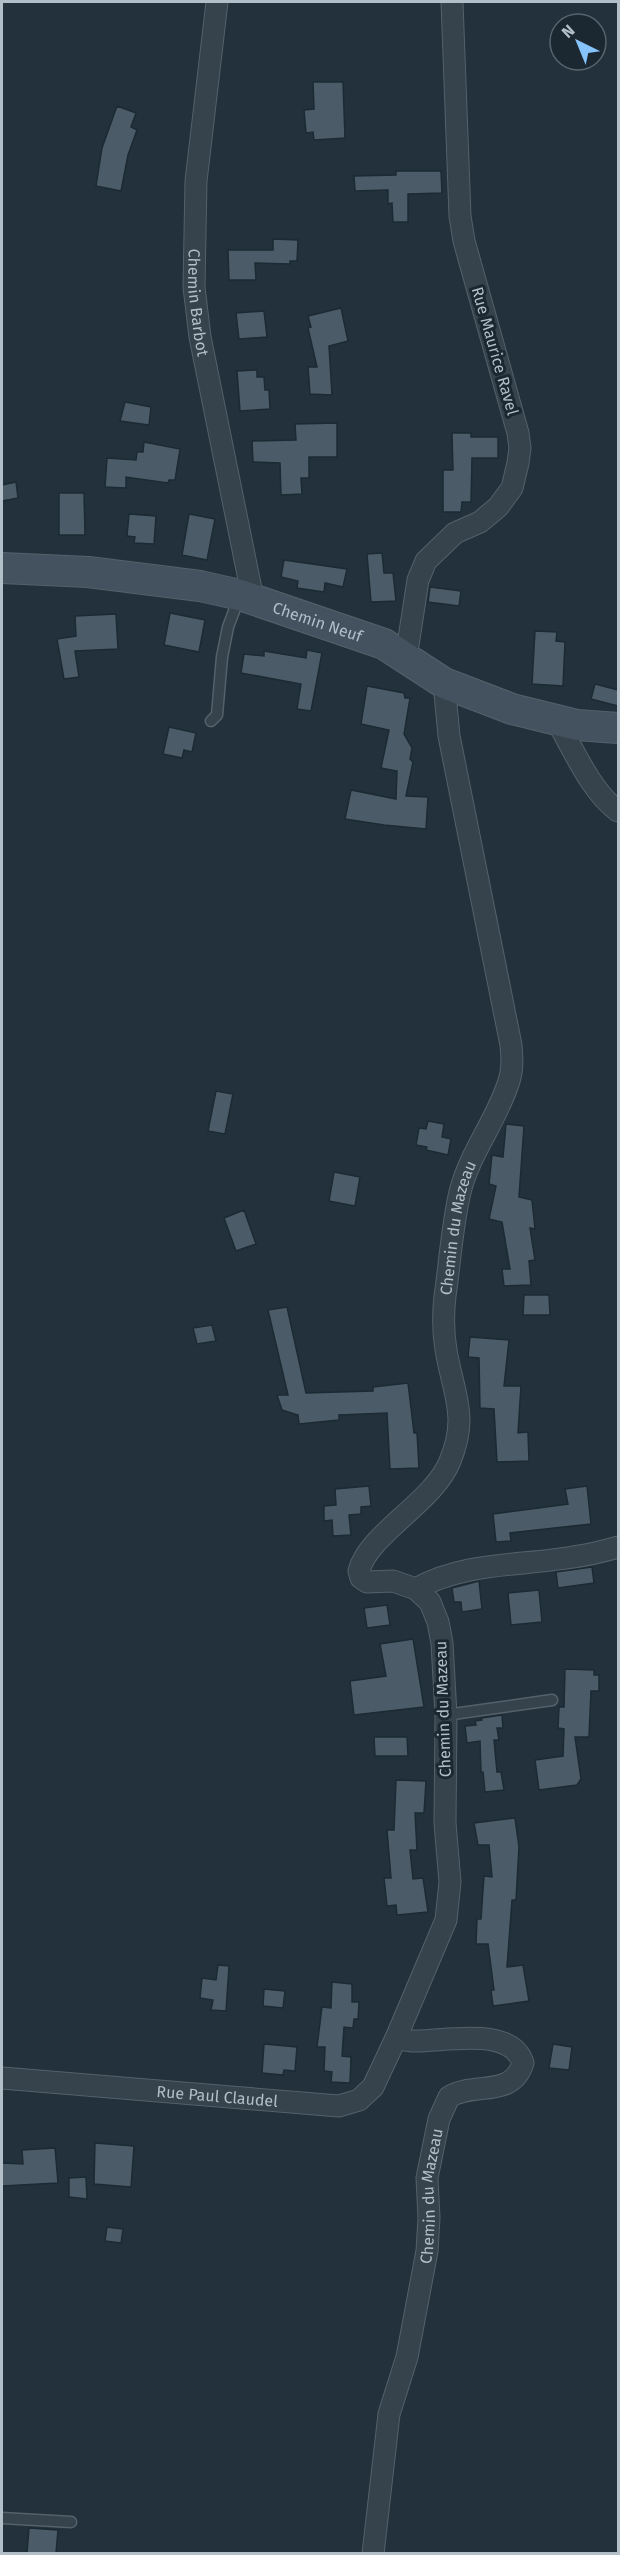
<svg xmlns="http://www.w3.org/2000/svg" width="620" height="2555" font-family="'Fira Sans',sans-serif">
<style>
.building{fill:#4b5c68;stroke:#1d2a33;stroke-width:1.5}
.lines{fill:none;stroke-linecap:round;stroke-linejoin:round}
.service-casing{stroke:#54616a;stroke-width:13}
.minor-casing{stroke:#54616a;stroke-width:23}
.secondary-casing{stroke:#54616a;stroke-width:32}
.service{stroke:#36434c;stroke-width:10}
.minor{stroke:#36434c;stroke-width:21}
.secondary{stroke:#445260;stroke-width:30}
.labels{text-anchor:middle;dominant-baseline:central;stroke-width:6;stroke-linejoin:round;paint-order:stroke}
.street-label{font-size:16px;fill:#b2bec8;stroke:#1b2831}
</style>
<rect width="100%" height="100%" fill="#22313c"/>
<path class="building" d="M 313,82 L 343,82 L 345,138 L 314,140 L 313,132 L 306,133 L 304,110 L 314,109 Z
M 117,106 L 136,113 L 131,127 L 137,130 L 128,155 L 121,191 L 96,186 L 102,148 Z
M 396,171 L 441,171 L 442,193 L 408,194 L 408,222 L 393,222 L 392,203 L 388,204 L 388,190 L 355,191 L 354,176 L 396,175 Z
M 273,239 L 298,240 L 297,261 L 290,261 L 290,264 L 255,263 L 256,280 L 229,280 L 228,250 L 273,250 Z
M 341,308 L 348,341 L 329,346 L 332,395 L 310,394 L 308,367 L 317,367 L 308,328 L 311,327 L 308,316 Z
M 264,311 L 267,337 L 239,339 L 236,313 Z
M 257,370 L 257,377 L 264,377 L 265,390 L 269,390 L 270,409 L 240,411 L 237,371 Z
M 125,402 L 151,407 L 149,425 L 120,421 Z
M 337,423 L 337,457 L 309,457 L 309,478 L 301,478 L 302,494 L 281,495 L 280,463 L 253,462 L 252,441 L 296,440 L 295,424 Z
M 452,433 L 471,433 L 471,437 L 498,437 L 498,458 L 472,458 L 471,502 L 462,502 L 461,512 L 443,512 L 443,470 L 453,470 Z
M 144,442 L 180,449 L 175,480 L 169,480 L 168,483 L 126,477 L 126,488 L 105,487 L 107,458 L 136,460 L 137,452 L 143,452 Z
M 16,482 L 18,498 L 2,501 L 2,485 Z
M 59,493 L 84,493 L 85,535 L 59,535 Z
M 129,514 L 156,516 L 154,544 L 134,543 L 135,537 L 127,536 Z
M 189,514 L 215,519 L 207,560 L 182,555 Z
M 382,553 L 384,573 L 393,573 L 396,601 L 371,602 L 367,554 Z
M 284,560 L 347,569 L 343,587 L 325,583 L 324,592 L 297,588 L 298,581 L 281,577 Z
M 430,587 L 461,591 L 459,606 L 428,602 Z
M 170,613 L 205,620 L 199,652 L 164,645 Z
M 116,614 L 118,649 L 75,651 L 79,677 L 64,679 L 57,639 L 76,636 L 75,616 Z
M 535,631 L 557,632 L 556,641 L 565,642 L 563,686 L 532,684 Z
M 307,650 L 322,653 L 311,711 L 297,709 L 301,684 L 241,673 L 244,654 L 264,656 L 264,651 L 306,658 Z
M 595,684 L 618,690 L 618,706 L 591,699 Z
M 367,686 L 404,693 L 405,698 L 410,698 L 404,734 L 412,748 L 410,759 L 413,762 L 406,796 L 428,797 L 426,829 L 384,825 L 345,819 L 351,790 L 396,799 L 397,771 L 381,768 L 389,730 L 361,724 Z
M 169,727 L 196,733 L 192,752 L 184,750 L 182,758 L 163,754 Z
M 216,1091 L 233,1094 L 225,1134 L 208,1131 Z
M 428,1121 L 444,1124 L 442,1137 L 451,1139 L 448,1155 L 426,1150 L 427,1147 L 416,1145 L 419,1128 L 426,1129 Z
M 506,1124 L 524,1126 L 519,1197 L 532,1200 L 535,1229 L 530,1228 L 535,1260 L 529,1261 L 531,1285 L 504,1286 L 502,1269 L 510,1269 L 502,1222 L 489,1219 L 496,1186 L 489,1184 L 492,1155 L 503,1157 Z
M 334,1172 L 360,1177 L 355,1206 L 329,1201 Z
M 244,1210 L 256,1244 L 236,1251 L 224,1218 Z
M 524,1295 L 549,1295 L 550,1315 L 523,1315 Z
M 287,1307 L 306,1393 L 373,1391 L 373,1387 L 408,1383 L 414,1433 L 417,1433 L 419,1468 L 390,1469 L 387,1413 L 339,1415 L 339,1420 L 299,1424 L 298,1415 L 282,1410 L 277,1395 L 288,1395 L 268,1310 Z
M 212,1325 L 216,1341 L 197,1344 L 193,1328 Z
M 470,1337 L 509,1340 L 504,1386 L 521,1386 L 518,1433 L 528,1432 L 529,1461 L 497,1462 L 494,1409 L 480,1408 L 479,1358 L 468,1357 Z
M 369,1486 L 371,1506 L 361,1507 L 361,1514 L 349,1515 L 351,1535 L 333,1536 L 332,1520 L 324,1521 L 324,1506 L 336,1505 L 335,1489 Z
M 587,1486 L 591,1524 L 518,1532 L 510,1533 L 511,1541 L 496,1542 L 493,1514 L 568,1504 L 565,1489 Z
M 592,1567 L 594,1583 L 558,1588 L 556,1572 Z
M 479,1581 L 482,1609 L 462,1612 L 461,1602 L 454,1602 L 452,1588 Z
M 539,1590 L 542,1622 L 511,1625 L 508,1593 Z
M 387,1605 L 390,1625 L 367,1628 L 364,1608 Z
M 413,1639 L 424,1707 L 354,1715 L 350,1681 L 386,1676 L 380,1644 Z
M 565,1669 L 594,1670 L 594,1675 L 599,1675 L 599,1691 L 591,1691 L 589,1737 L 575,1737 L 581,1779 L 577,1785 L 539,1790 L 535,1760 L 563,1756 L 564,1729 L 558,1728 L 559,1707 L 564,1707 Z
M 502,1715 L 503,1728 L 497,1728 L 499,1740 L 494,1740 L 497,1772 L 501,1772 L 504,1790 L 485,1792 L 483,1772 L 481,1772 L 480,1741 L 467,1743 L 465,1726 L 476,1725 L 475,1721 L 482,1720 L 481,1718 Z
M 374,1737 L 407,1737 L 408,1756 L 375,1756 Z
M 396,1780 L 426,1781 L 424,1813 L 415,1813 L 417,1850 L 410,1850 L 413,1879 L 423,1878 L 428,1912 L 397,1915 L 396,1905 L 387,1906 L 384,1878 L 391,1878 L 387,1830 L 394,1830 Z
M 515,1818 L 519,1847 L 516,1900 L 512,1900 L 507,1967 L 523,1965 L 529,2001 L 493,2006 L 491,1990 L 494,1990 L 488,1944 L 476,1944 L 477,1919 L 481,1919 L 484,1876 L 492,1877 L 489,1845 L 478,1845 L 474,1823 Z
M 218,1965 L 229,1966 L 226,2011 L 211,2010 L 213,2000 L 200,1998 L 202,1978 L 216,1980 Z
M 332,1982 L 352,1984 L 352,2002 L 359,2002 L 358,2019 L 354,2019 L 353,2028 L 344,2027 L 342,2056 L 351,2057 L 350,2083 L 331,2082 L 332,2072 L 324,2071 L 325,2047 L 317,2047 L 322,2007 L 331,2008 Z
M 264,1989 L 285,1991 L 283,2008 L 263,2006 Z
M 264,2044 L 297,2047 L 295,2071 L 284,2070 L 283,2075 L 262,2073 Z
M 553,2044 L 572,2047 L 569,2070 L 549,2068 Z
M 95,2143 L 134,2146 L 131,2187 L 94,2184 Z
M 55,2148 L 58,2183 L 2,2186 L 2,2163 L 23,2164 L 22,2150 Z
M 86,2177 L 87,2199 L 69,2197 L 69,2178 Z
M 107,2227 L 123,2229 L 121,2243 L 105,2241 Z
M 29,2528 L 58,2530 L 56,2553 L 27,2553 Z"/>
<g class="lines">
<defs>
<path id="service" d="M 211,721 L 217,715 L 222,657 L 228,627 L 239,598
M 446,1715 L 552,1700
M 2,2518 L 71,2522"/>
<g id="minor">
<path id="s1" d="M 217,2 L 196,181 L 194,287 L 200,337 L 253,599"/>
<path d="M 406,658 L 418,580 L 426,561 L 455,533 L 480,522 L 498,507 L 512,488 L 518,463 L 520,448 L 518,433 L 464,241 L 460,216 L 452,2"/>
<path d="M 557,721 C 573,749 592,793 618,811"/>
<path d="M 416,1589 C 463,1562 521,1566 573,1557 C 588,1555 604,1551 618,1547"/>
<path id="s2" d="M 2,2078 L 339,2106 L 359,2100 L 373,2087 L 396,2038"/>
<path id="s3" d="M 373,2554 L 389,2414 L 407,2357 L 427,2251 L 429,2218 L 427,2178 L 439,2119 L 449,2097 C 474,2081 512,2099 523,2063 C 511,2025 443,2042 414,2041 C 408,2041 402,2039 396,2038 L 446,1920 L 450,1882 L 445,1823 L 446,1715 L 442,1643 L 438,1622 L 430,1602 L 416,1589 L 393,1581 L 367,1582 L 361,1578 L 359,1571 C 368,1534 434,1502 450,1461 C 469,1416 453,1393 446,1350 C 443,1332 443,1314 445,1296 C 450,1262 452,1226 460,1192 C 470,1152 497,1120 509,1081 C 513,1069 512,1057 511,1045 L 449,736 L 444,683"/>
</g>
<g id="secondary">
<path id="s4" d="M 2,568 L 88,572 L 200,586 L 240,595 L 384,644 L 444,683 L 512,709 L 577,725 L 618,728"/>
</g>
</defs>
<use href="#service" class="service-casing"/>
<use href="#minor" class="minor-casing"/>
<use href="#secondary" class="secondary-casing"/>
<use href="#service" class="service"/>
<use href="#minor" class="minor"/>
<use href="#secondary" class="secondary"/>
</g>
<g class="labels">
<g class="street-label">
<text stroke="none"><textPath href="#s1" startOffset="302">Chemin Barbot</textPath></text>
<text transform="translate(495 351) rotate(74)">Rue Maurice Ravel</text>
<text stroke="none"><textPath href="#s4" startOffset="322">Chemin Neuf</textPath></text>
<text stroke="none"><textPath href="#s3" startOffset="1604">Chemin du Mazeau</textPath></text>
<text transform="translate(443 1709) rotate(-92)">Chemin du Mazeau</text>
<text stroke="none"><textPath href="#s2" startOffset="216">Rue Paul Claudel</textPath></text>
<text stroke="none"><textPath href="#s3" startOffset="364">Chemin du Mazeau</textPath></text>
</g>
</g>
<rect width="620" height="2555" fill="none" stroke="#b2bec8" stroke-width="6"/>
<g transform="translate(578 42) rotate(317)"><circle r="28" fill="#1b2831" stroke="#57646d" stroke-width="1.5"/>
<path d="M0-4.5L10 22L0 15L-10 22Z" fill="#85c3fa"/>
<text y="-9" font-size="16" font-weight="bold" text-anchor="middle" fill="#b2bec8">N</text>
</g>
</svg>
